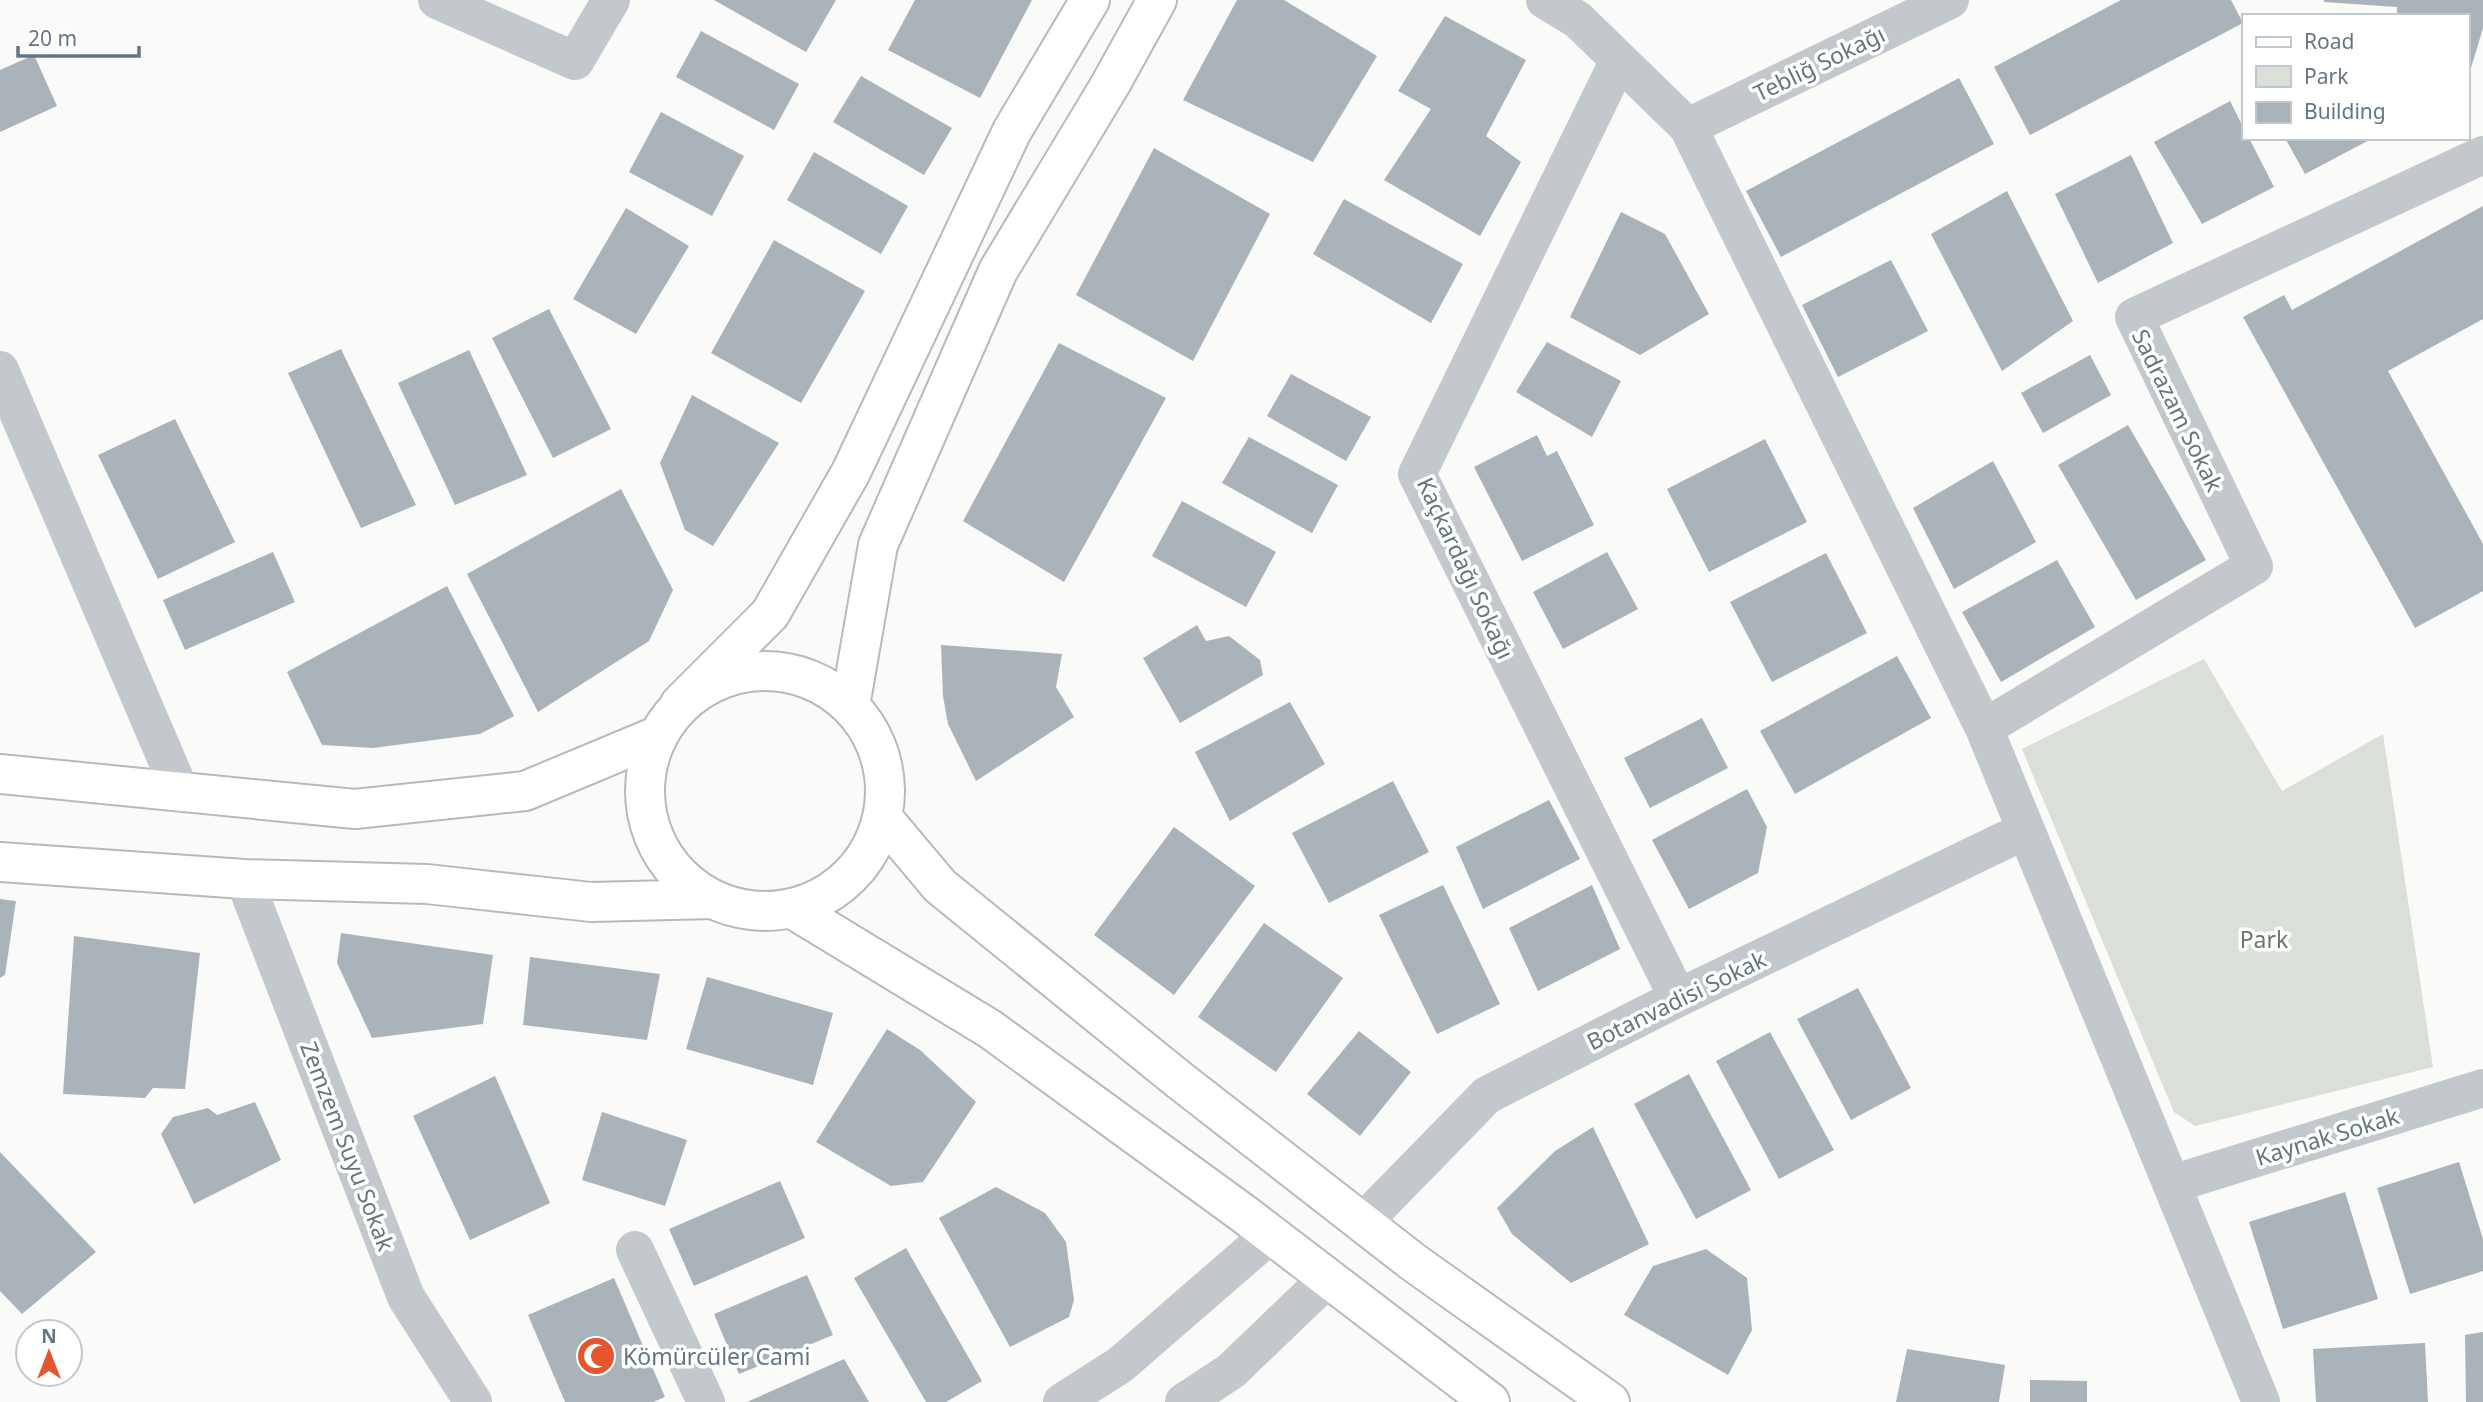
<svg xmlns="http://www.w3.org/2000/svg" width="2483" height="1402" font-family="'Noto Sans',sans-serif">
<style>
.green{fill:#dadfd7}
.building{fill:#aab3b9}
.lines{fill:none;stroke-linecap:round;stroke-linejoin:round}
.major-casing{stroke:#b5babe;stroke-width:42}
.minor{stroke:#c3c8cc;stroke-width:38}
.major{stroke:#fff;stroke-width:38}
.labels{text-anchor:middle;dominant-baseline:central;stroke-width:7;stroke-linejoin:round;paint-order:stroke}
.street-label{font-size:23px;fill:#657683;stroke:#fff}
.park-label{font-size:23px;fill:#687a64;stroke:#fff}
.poi-label{font-size:23px;fill:#657683;stroke:#fff;text-anchor:start}
</style>
<rect width="100%" height="100%" fill="#fafaf8"/>
<path class="green" d="M 2204,659 L 2282,791 L 2383,734 L 2433,1067 L 2195,1126 L 2174,1112 L 2022,749 Z"/>
<path class="building" d="M 714,0 L 836,0 L 806,52 Z
M 915,0 L 1032,0 L 980,98 L 888,50 Z
M 1237,0 L 1284,0 L 1377,56 L 1313,162 L 1183,100 Z
M 2121,0 L 2231,0 L 2243,23 L 2030,135 L 1994,67 Z
M 2324,0 L 2483,0 L 2483,28 L 2468,78 L 2467,16 L 2397,16 L 2397,7 L 2324,2 Z
M 1445,16 L 1526,60 L 1486,136 L 1521,162 L 1480,236 L 1384,180 L 1431,109 L 1398,91 Z
M 701,31 L 799,84 L 774,130 L 676,77 Z
M 34,55 L 57,106 L 0,132 L 0,70 Z
M 861,76 L 952,128 L 924,175 L 833,122 Z
M 1959,78 L 1994,144 L 1781,257 L 1746,191 Z
M 2230,101 L 2243,127 L 2243,138 L 2249,138 L 2274,187 L 2202,224 L 2154,142 Z
M 661,112 L 744,156 L 712,216 L 629,172 Z
M 2285,138 L 2373,138 L 2305,174 Z
M 1154,148 L 1270,214 L 1193,361 L 1076,295 Z
M 814,152 L 908,206 L 881,254 L 787,200 Z
M 2131,155 L 2173,243 L 2098,283 L 2055,194 Z
M 2007,191 L 2073,321 L 2002,371 L 1931,234 Z
M 1344,199 L 1463,264 L 1431,323 L 1313,254 Z
M 2483,206 L 2483,319 L 2388,371 L 2483,544 L 2483,591 L 2415,628 L 2243,317 L 2284,295 L 2292,310 Z
M 626,208 L 689,246 L 636,334 L 573,299 Z
M 1621,212 L 1665,234 L 1709,314 L 1640,355 L 1570,317 Z
M 774,240 L 865,291 L 801,403 L 711,353 Z
M 1891,260 L 1928,331 L 1838,377 L 1802,305 Z
M 549,309 L 611,429 L 553,458 L 492,338 Z
M 1547,342 L 1621,381 L 1592,437 L 1516,392 Z
M 1059,343 L 1166,398 L 1064,582 L 963,521 Z
M 341,349 L 416,505 L 361,528 L 288,373 Z
M 469,350 L 527,475 L 455,505 L 398,383 Z
M 2090,355 L 2111,395 L 2043,433 L 2021,393 Z
M 1291,374 L 1371,417 L 1346,461 L 1267,416 Z
M 692,395 L 779,443 L 713,546 L 685,530 L 660,463 Z
M 175,419 L 235,542 L 158,579 L 98,455 Z
M 2128,425 L 2206,560 L 2136,600 L 2058,465 Z
M 1537,435 L 1547,456 L 1557,451 L 1594,525 L 1522,561 L 1474,467 Z
M 1249,437 L 1338,485 L 1312,533 L 1222,483 Z
M 1765,439 L 1807,522 L 1709,572 L 1667,489 Z
M 1993,461 L 2036,542 L 1954,589 L 1913,508 Z
M 621,489 L 673,590 L 649,641 L 538,712 L 467,574 Z
M 1182,501 L 1276,552 L 1246,607 L 1152,556 Z
M 273,552 L 295,602 L 185,650 L 163,600 Z
M 1607,552 L 1638,609 L 1563,649 L 1533,592 Z
M 1826,553 L 1867,633 L 1772,682 L 1730,602 Z
M 2057,560 L 2095,627 L 2001,682 L 1962,612 Z
M 447,586 L 514,716 L 480,734 L 373,748 L 322,745 L 287,672 Z
M 1197,625 L 1206,641 L 1229,636 L 1260,660 L 1263,675 L 1180,723 L 1143,658 Z
M 941,645 L 1062,654 L 1056,687 L 1074,717 L 976,781 L 948,724 L 943,696 Z
M 1897,656 L 1931,718 L 1795,794 L 1760,731 Z
M 1290,702 L 1325,764 L 1230,821 L 1195,752 Z
M 1702,718 L 1728,768 L 1650,808 L 1624,758 Z
M 1393,781 L 1429,852 L 1329,903 L 1292,833 Z
M 1747,789 L 1767,827 L 1758,873 L 1689,909 L 1652,840 Z
M 1549,800 L 1580,859 L 1483,909 L 1456,847 Z
M 1174,827 L 1255,886 L 1174,995 L 1094,935 Z
M 1443,885 L 1500,1004 L 1437,1034 L 1379,915 Z
M 1592,885 L 1620,949 L 1538,991 L 1509,928 Z
M 0,899 L 16,901 L 5,975 L 0,978 Z
M 1264,923 L 1343,978 L 1276,1072 L 1198,1017 Z
M 341,933 L 493,955 L 483,1024 L 372,1038 L 337,963 Z
M 74,936 L 200,953 L 185,1089 L 153,1088 L 145,1098 L 63,1094 Z
M 530,957 L 660,974 L 647,1040 L 523,1025 Z
M 707,977 L 833,1013 L 813,1085 L 686,1049 Z
M 1858,988 L 1911,1088 L 1851,1120 L 1797,1019 Z
M 887,1029 L 920,1050 L 976,1102 L 923,1182 L 891,1186 L 816,1142 Z
M 1359,1031 L 1411,1072 L 1360,1136 L 1307,1094 Z
M 1770,1032 L 1834,1150 L 1779,1179 L 1716,1061 Z
M 1689,1074 L 1751,1190 L 1696,1219 L 1634,1104 Z
M 495,1076 L 550,1203 L 470,1240 L 413,1116 Z
M 255,1102 L 281,1160 L 194,1204 L 161,1134 L 173,1117 L 208,1108 L 217,1115 Z
M 602,1112 L 687,1140 L 665,1206 L 582,1180 Z
M 1593,1127 L 1649,1244 L 1571,1283 L 1512,1234 L 1497,1208 L 1555,1151 Z
M 0,1152 L 96,1252 L 22,1314 L 0,1291 Z
M 2459,1162 L 2483,1239 L 2483,1271 L 2410,1294 L 2377,1188 Z
M 780,1181 L 805,1238 L 694,1286 L 669,1229 Z
M 996,1187 L 1045,1213 L 1066,1242 L 1074,1300 L 1069,1317 L 1010,1347 L 939,1218 Z
M 2345,1192 L 2378,1299 L 2283,1329 L 2249,1222 Z
M 906,1248 L 982,1381 L 946,1402 L 926,1402 L 854,1278 Z
M 1706,1249 L 1747,1278 L 1752,1330 L 1728,1375 L 1624,1315 L 1653,1266 Z
M 807,1275 L 833,1335 L 739,1374 L 714,1314 Z
M 614,1278 L 665,1397 L 653,1402 L 565,1402 L 528,1315 Z
M 2483,1332 L 2483,1402 L 2466,1402 L 2465,1335 Z
M 2425,1343 L 2428,1402 L 2316,1402 L 2313,1349 Z
M 1907,1349 L 2005,1365 L 1999,1402 L 1896,1402 Z
M 844,1359 L 869,1402 L 747,1402 Z
M 2030,1380 L 2087,1381 L 2087,1402 L 2030,1402 Z"/>
<g class="lines">
<defs>
<path id="major" d="M645 791a120 120 0 1 1 240 0a120 120 0 1 1-240 0Z
M 680,704 L 770,614 L 851,472 L 1012,131 L 1090,0
M 850,706 L 878,545 L 998,271 L 1110,85 L 1157,0
M 0,774 L 355,809 L 525,791 L 657,736
M 882,817 L 940,886 L 1178,1079 L 1413,1262 L 1610,1402
M 0,862 L 244,879 L 427,884 L 591,902 L 712,899
M 791,908 L 990,1029 L 1244,1214 L 1490,1402"/>
</defs>
<use href="#major" class="major-casing"/>
<path class="minor" d="M 437,0 L 575,61 L 611,0
M 1545,0 L 1578,20 L 1688,127 L 1984,728 L 2261,1402
M 1619,60 L 1417,474 L 1678,998
M 1688,127 L 1950,0
M 0,370 L 181,793
M 1984,728 L 2254,566 L 2134,317 L 2483,155
M 244,879 L 406,1297 L 473,1402
M 2172,1184 L 2483,1088
M 1362,1223 L 1487,1095 L 1678,998 L 2026,830
M 635,1250 L 706,1402
M 1062,1402 L 1120,1365 L 1271,1234
M 1184,1402 L 1231,1371 L 1328,1278"/>
<use href="#major" class="major"/>
</g>
<defs>
<symbol id="mosque-disc" viewBox="-11 -11 22 22"><circle r="9.5" fill="#e4572e" stroke="#fff"/><path d="M3.5-4.9A6 6 0 1 0 3.5 4.9A5 5 0 1 1 3.5-4.9Z" fill="#fff"/></symbol>
</defs>
<g fill-rule="evenodd">
<use href="#mosque-disc" x="574" y="1334" width="44" height="44"/>
</g>
<g class="labels">
<g class="street-label">
<text transform="translate(1819 63) rotate(-26)">Tebliğ Sokağı</text>
<text transform="translate(2178 410) rotate(64)">Sadrazam Sokak</text>
<text transform="translate(1466 568) rotate(65)">Kaçkardağı Sokağı</text>
<text transform="translate(1676 1000) rotate(-26)">Botanvadisi Sokak</text>
<text transform="translate(2327 1136) rotate(-17)">Kaynak Sokak</text>
<text transform="translate(348 1146) rotate(69)">Zemzem Suyu Sokak</text>
</g>
<g class="park-label">
<text x="2264" y="939">Park</text>
</g>
<g class="poi-label">
<text x="623" y="1356">Kömürcüler Cami</text>
</g>
</g>
<rect x="2242" y="14" width="228" height="126" fill="#ffffff" stroke="#c1c8cd" stroke-width="2"/>
<rect x="2256" y="37" width="35" height="10" fill="#ffffff" stroke="#c1c8cd" stroke-width="2"/>
<text x="2304" y="49" font-size="21" fill="#657683">Road</text>
<rect x="2256" y="66" width="35" height="21" fill="#dadfd7" stroke="#c1c8cd" stroke-width="2"/>
<text x="2304" y="84" font-size="21" fill="#657683">Park</text>
<rect x="2256" y="102" width="35" height="21" fill="#aab3b9" stroke="#c1c8cd" stroke-width="2"/>
<text x="2304" y="119" font-size="21" fill="#657683">Building</text>
<g transform="translate(49 1353)"><circle r="33" fill="#ffffff" stroke="#c1c8cd" stroke-width="2"/>
<path d="M0-5L12 26L0 18L-12 26Z" fill="#e4572e"/>
<text y="-10" font-size="19" font-weight="bold" text-anchor="middle" fill="#657683">N</text>
</g>
<path d="M18 46v10h121v-10" fill="none" stroke="#657683" stroke-width="3.5"/>
<text x="28" y="46" font-size="21" fill="#657683" stroke="#ffffff" stroke-width="5" paint-order="stroke">20 m</text>
</svg>
